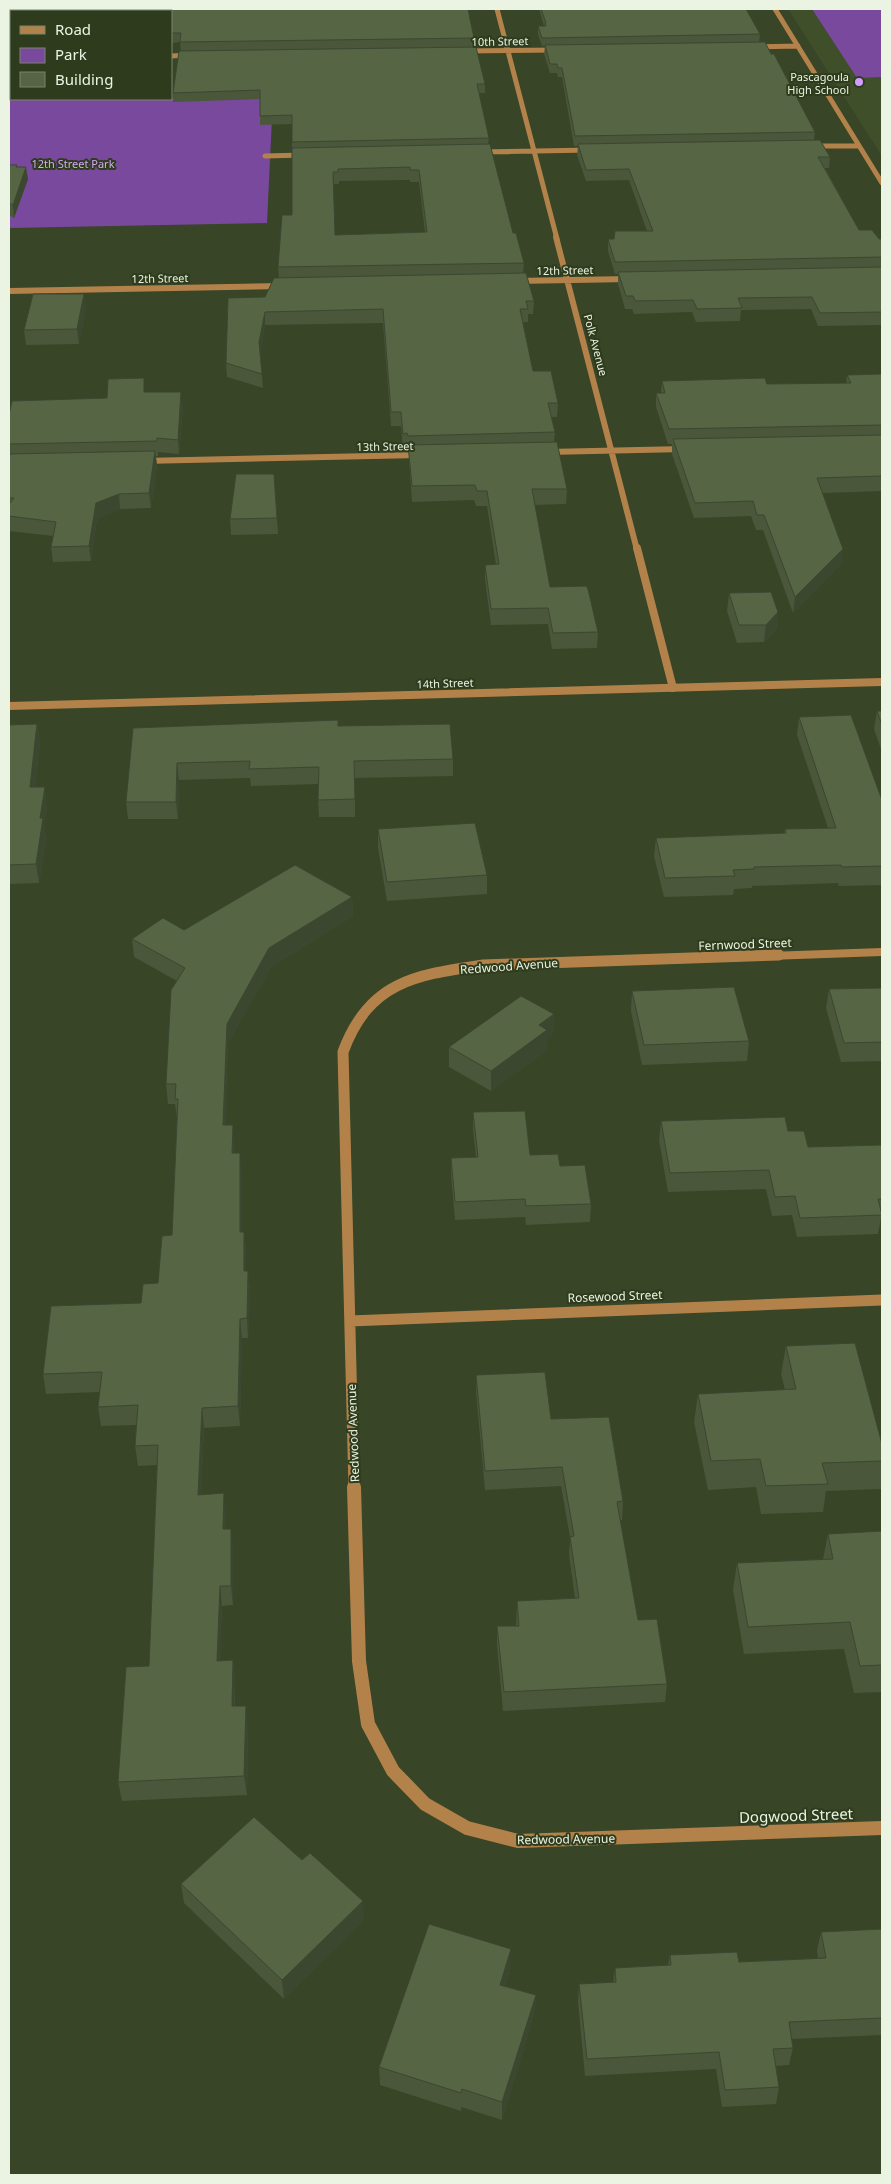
<svg xmlns="http://www.w3.org/2000/svg" width="891" height="2184" font-family="'Noto Sans',sans-serif">
<style>
.built{fill:#3e4f29}
.green{fill:#79499e}
.lines{fill:none;stroke-linecap:round;stroke-linejoin:round}
.minor-far4{stroke:#b3824a;stroke-width:5}
.minor-far3{stroke:#b3824a;stroke-width:6}
.minor-far2{stroke:#b3824a;stroke-width:8}
.minor-far1{stroke:#b3824a;stroke-width:11}
.minor{stroke:#b3824a;stroke-width:14}
.tertiary{stroke:#b3824a;stroke-width:8}
.wall{fill:#4a573a;fill-rule:evenodd}
.shaded-wall{fill:#3c4730}
.building{fill:#566544;stroke:#3c4730;fill-rule:evenodd}
.poi-dot{fill:#d19dfe;stroke:#2e3b1c;stroke-width:2}
.labels{text-anchor:middle;dominant-baseline:central;stroke-width:4;stroke-linejoin:round;paint-order:stroke}
.far-street-label{font-size:11px;fill:#ebf4e2;stroke:#2e3b1c}
.far-poi-label{font-size:11px;fill:#ebf4e2;stroke:#2e3b1c;text-anchor:end}
.far-park-label{font-size:11px;fill:#d2abf4;stroke:#2e3b1c}
.street-label{font-size:12px;fill:#ebf4e2;stroke:#2e3b1c}
.near-street-label{font-size:15px;fill:#ebf4e2;stroke:#2e3b1c}
</style>
<rect width="100%" height="100%" fill="#384526"/>
<path class="built" d="M 788,9 L 882,9 L 882,156 Z"/>
<path class="green" d="M 812,9 L 882,9 L 882,77 L 857,78 Z
M 273,97 L 267,223 L 9,228 L 9,100 Z"/>
<g class="lines">
<path class="minor-far4" d="M 73,9 L 73,11
M 497,9 L 557,239
M 775,9 L 882,183
M 755,47 L 798,46
M 465,51 L 558,50
M 171,56 L 190,55
M 9,58 L 11,58
M 811,146 L 859,146
M 478,152 L 591,150
M 265,156 L 304,155"/>
<path class="minor-far3" d="M 556,237 L 637,550
M 515,281 L 630,279
M 9,291 L 283,286
M 547,452 L 685,449
M 142,461 L 420,455"/>
<path class="minor-far2" d="M 637,548 L 673,688
M 741,957 L 882,952"/>
<path class="minor-far1" d="M 350,1321 L 882,1300
M 354,1489 L 343,1052 C 369,981 416,975 483,965 L 779,955"/>
<path class="minor" d="M 354,1487 L 359,1661 L 368,1724 L 393,1771 L 425,1804 L 467,1828 L 518,1841 L 882,1828"/>
<path class="tertiary" d="M 9,706 L 882,682"/>
</g>
<path class="wall" d="M 9,9 L 40,9 L 39,11 L 11,11 L 11,44 L 9,44 Z
M 539,9 L 746,9 L 760,34 L 759,42 L 815,132 L 814,140 L 830,157 L 829,168 L 825,168 L 859,230 L 879,239 L 882,239 L 882,325 L 818,326 L 811,309 L 741,310 L 740,321 L 696,322 L 692,312 L 634,314 L 632,309 L 625,309 L 618,284 L 618,274 L 615,274 L 608,251 L 608,239 L 614,239 L 647,231 L 629,180 L 586,181 L 577,155 L 578,146 L 574,146 L 562,77 L 558,77 L 557,73 L 550,73 L 544,54 L 545,46 L 542,46 L 538,34 L 538,26 L 544,26 Z
M 171,11 L 474,38 L 474,47 L 485,84 L 485,93 L 479,93 L 489,138 L 488,144 L 513,233 L 524,263 L 523,273 L 534,301 L 533,314 L 528,314 L 528,322 L 522,322 L 533,371 L 558,403 L 557,417 L 551,417 L 555,432 L 554,442 L 567,489 L 566,504 L 535,505 L 550,587 L 598,632 L 597,648 L 552,649 L 548,624 L 491,625 L 485,580 L 485,565 L 496,565 L 487,506 L 476,506 L 474,500 L 412,502 L 409,460 L 409,450 L 408,450 L 408,448 L 403,448 L 401,426 L 391,426 L 383,323 L 265,325 L 260,353 L 263,388 L 227,377 L 226,363 L 265,297 L 279,278 L 278,267 L 292,215 L 292,124 L 260,125 L 260,99 L 173,102 L 173,93 L 181,51 L 180,42 L 171,43 ZM 410,180 L 410,182 L 419,182 L 425,232 L 335,235 L 333,184 L 339,184 L 339,181 Z
M 9,165 L 17,165 L 17,167 L 28,179 L 14,218 L 9,215 Z
M 86,308 L 79,344 L 26,345 L 24,330 Z
M 882,374 L 882,491 L 822,493 L 843,549 L 841,564 L 793,613 L 763,530 L 756,530 L 751,516 L 694,518 L 672,454 L 672,444 L 668,444 L 656,407 L 656,393 L 661,393 L 662,381 L 767,384 L 846,383 L 847,375 Z
M 146,392 L 183,406 L 179,454 L 158,452 L 158,456 L 156,456 L 157,466 L 151,508 L 120,509 L 97,518 L 91,561 L 53,562 L 51,547 L 53,536 L 9,531 L 9,415 Z
M 274,474 L 278,534 L 231,535 L 230,519 Z
M 729,593 L 778,612 L 776,630 L 764,642 L 737,643 L 727,611 Z
M 877,711 L 882,711 L 882,752 L 874,729 Z
M 799,717 L 882,800 L 882,885 L 839,886 L 838,883 L 752,886 L 752,888 L 734,889 L 733,895 L 664,897 L 654,856 L 656,838 L 784,833 L 785,829 L 828,828 L 797,735 Z
M 37,724 L 40,742 L 35,787 L 47,805 L 44,825 L 46,836 L 39,883 L 9,884 L 9,725 Z
M 338,726 L 453,759 L 453,776 L 355,778 L 355,817 L 319,817 L 318,800 L 319,784 L 251,786 L 250,778 L 179,780 L 178,819 L 128,819 L 126,802 L 133,728 Z
M 378,829 L 487,875 L 487,894 L 387,901 L 378,848 Z
M 352,897 L 353,916 L 271,967 L 228,1043 L 225,1125 L 235,1144 L 235,1153 L 242,1173 L 242,1232 L 244,1232 L 246,1252 L 246,1271 L 248,1271 L 250,1291 L 248,1338 L 242,1338 L 240,1426 L 204,1428 L 201,1494 L 226,1513 L 226,1529 L 233,1548 L 233,1605 L 222,1606 L 220,1661 L 233,1660 L 235,1679 L 235,1706 L 248,1725 L 247,1795 L 122,1801 L 118,1782 L 149,1666 L 157,1465 L 138,1466 L 135,1446 L 136,1425 L 101,1426 L 98,1407 L 100,1392 L 46,1394 L 43,1374 L 141,1303 L 158,1283 L 172,1235 L 177,1118 L 175,1104 L 168,1104 L 166,1084 L 177,981 L 134,957 L 132,939 L 184,930 Z
M 882,988 L 882,1061 L 841,1062 L 826,1008 L 829,989 Z
M 632,991 L 749,1041 L 747,1061 L 642,1065 L 631,1011 Z
M 554,1014 L 553,1034 L 547,1038 L 547,1050 L 491,1091 L 449,1067 L 449,1047 Z
M 473,1112 L 530,1155 L 560,1166 L 591,1204 L 590,1222 L 526,1225 L 525,1217 L 455,1220 L 451,1176 L 451,1158 L 476,1157 L 473,1130 Z
M 661,1121 L 788,1131 L 808,1147 L 882,1145 L 882,1218 L 881,1218 L 878,1234 L 797,1237 L 792,1215 L 772,1216 L 766,1189 L 668,1192 L 659,1140 Z
M 786,1346 L 882,1444 L 882,1482 L 881,1489 L 826,1491 L 823,1512 L 761,1514 L 756,1487 L 708,1490 L 694,1422 L 698,1394 L 785,1390 L 781,1374 Z
M 476,1375 L 551,1419 L 623,1501 L 622,1520 L 620,1520 L 638,1620 L 667,1684 L 665,1702 L 503,1711 L 497,1645 L 497,1626 L 516,1626 L 517,1601 L 575,1598 L 569,1555 L 570,1537 L 561,1486 L 485,1490 L 476,1393 Z
M 882,1531 L 882,1692 L 854,1693 L 844,1649 L 744,1654 L 733,1590 L 737,1563 L 823,1559 L 828,1534 Z
M 181,1884 L 364,1920 L 284,1999 L 184,1903 Z
M 882,1929 L 882,2035 L 792,2039 L 793,2048 L 789,2065 L 776,2066 L 779,2087 L 776,2104 L 722,2107 L 716,2069 L 585,2076 L 578,2002 L 579,1984 L 613,1983 L 615,1968 L 668,1965 L 670,1955 L 739,1962 L 818,1958 L 817,1950 L 821,1932 Z
M 510,1968 L 505,1986 L 536,1995 L 534,2014 L 502,2120 L 461,2107 L 461,2111 L 380,2085 L 379,2067 Z"/>
<path class="shaded-wall" d="M 36,9 L 40,9 L 39,11 L 35,11 Z
M 26,167 L 28,179 L 14,218 L 13,205 Z
M 84,294 L 86,308 L 79,344 L 77,329 Z
M 265,312 L 265,325 L 260,356 L 259,342 Z
M 181,392 L 183,406 L 179,454 L 178,440 Z
M 155,451 L 157,466 L 151,508 L 149,493 Z
M 119,494 L 120,509 L 97,518 L 91,561 L 89,546 L 96,503 Z
M 843,549 L 841,564 L 793,613 L 795,597 Z
M 778,612 L 776,630 L 764,642 L 766,625 Z
M 37,724 L 40,742 L 33,806 L 30,787 Z
M 177,763 L 179,780 L 178,819 L 176,802 Z
M 45,787 L 47,805 L 44,825 L 46,836 L 39,883 L 36,864 L 40,818 Z
M 352,897 L 353,916 L 271,967 L 228,1043 L 224,1144 L 223,1125 L 227,1024 L 269,948 Z
M 554,1014 L 553,1034 L 547,1038 L 547,1050 L 491,1091 L 491,1071 L 539,1025 Z
M 233,1125 L 235,1144 L 234,1173 L 232,1153 Z
M 240,1153 L 242,1173 L 242,1252 L 240,1232 Z
M 244,1232 L 246,1252 L 246,1291 L 244,1271 Z
M 248,1271 L 250,1291 L 248,1338 L 247,1318 Z
M 240,1319 L 242,1338 L 240,1426 L 238,1406 Z
M 202,1408 L 204,1428 L 200,1514 L 198,1495 Z
M 224,1493 L 226,1513 L 226,1548 L 223,1529 Z
M 231,1529 L 233,1548 L 233,1605 L 231,1586 Z
M 220,1586 L 222,1606 L 220,1680 L 217,1661 Z
M 233,1660 L 235,1679 L 234,1726 L 232,1706 Z
M 246,1706 L 248,1725 L 247,1795 L 244,1776 Z
M 363,1901 L 364,1920 L 284,1999 L 282,1980 Z
M 511,1949 L 510,1968 L 500,2003 L 500,1985 Z
M 536,1995 L 534,2014 L 502,2120 L 502,2102 Z"/>
<path class="building" d="M 9,9 L 36,9 L 35,11 L 11,11 L 11,35 L 9,35 Z
M 112,9 L 468,9 L 474,38 L 180,42 L 181,33 L 171,33 L 171,11 L 111,11 Z
M 541,9 L 746,9 L 760,34 L 542,38 L 538,26 L 546,26 L 545,23 L 546,23 Z
M 765,42 L 771,54 L 774,54 L 815,132 L 575,136 L 562,68 L 558,68 L 557,64 L 550,64 L 545,45 Z
M 476,47 L 485,84 L 477,84 L 489,138 L 292,142 L 292,115 L 260,116 L 260,90 L 173,93 L 179,51 Z
M 820,140 L 830,157 L 818,157 L 859,230 L 872,230 L 879,239 L 882,239 L 882,257 L 615,262 L 608,239 L 614,239 L 615,231 L 653,231 L 629,169 L 586,170 L 578,144 Z
M 490,144 L 513,233 L 516,233 L 524,263 L 278,267 L 282,215 L 292,215 L 292,148 ZM 410,167 L 410,170 L 419,170 L 427,232 L 335,235 L 333,172 L 338,172 L 338,169 Z
M 9,165 L 17,165 L 16,167 L 26,167 L 13,205 L 9,203 Z
M 882,267 L 882,312 L 820,313 L 812,297 L 738,298 L 742,308 L 697,309 L 693,300 L 635,301 L 633,296 L 626,296 L 618,272 Z
M 526,273 L 534,301 L 526,301 L 528,309 L 520,309 L 533,371 L 551,371 L 558,403 L 548,403 L 555,432 L 408,436 L 407,433 L 403,434 L 401,412 L 391,412 L 383,309 L 265,312 L 259,342 L 262,374 L 226,363 L 228,298 L 265,297 L 274,278 Z
M 33,294 L 84,294 L 77,329 L 24,330 Z
M 882,374 L 882,425 L 669,429 L 656,393 L 665,393 L 662,381 L 765,378 L 767,384 L 851,383 L 847,375 Z
M 144,378 L 144,392 L 181,392 L 178,440 L 157,438 L 157,441 L 9,444 L 9,415 L 12,401 L 107,398 L 108,379 Z
M 882,435 L 882,476 L 817,478 L 843,549 L 795,597 L 764,515 L 757,515 L 753,501 L 695,503 L 673,439 Z
M 557,442 L 567,489 L 532,489 L 550,587 L 586,586 L 588,589 L 598,632 L 553,633 L 548,608 L 491,609 L 485,565 L 499,564 L 487,491 L 477,491 L 475,485 L 412,486 L 408,445 Z
M 155,451 L 149,493 L 119,494 L 96,503 L 89,546 L 51,547 L 56,522 L 9,516 L 9,504 L 14,498 L 9,498 L 9,454 Z
M 236,474 L 274,474 L 277,518 L 230,519 Z
M 771,592 L 778,612 L 766,625 L 739,625 L 729,593 Z
M 877,711 L 882,711 L 882,725 Z
M 851,715 L 882,800 L 882,866 L 842,867 L 841,865 L 754,867 L 754,869 L 733,870 L 735,876 L 665,878 L 656,838 L 786,833 L 785,829 L 836,828 L 799,717 Z
M 338,720 L 338,726 L 450,724 L 453,759 L 354,761 L 355,799 L 318,800 L 319,767 L 249,769 L 250,761 L 177,763 L 176,802 L 126,802 L 133,728 Z
M 37,724 L 30,787 L 45,787 L 40,818 L 43,818 L 36,864 L 9,865 L 9,725 Z
M 475,823 L 487,875 L 387,882 L 378,829 Z
M 295,865 L 352,897 L 269,948 L 227,1024 L 223,1125 L 233,1125 L 232,1153 L 240,1153 L 240,1232 L 244,1232 L 244,1271 L 248,1271 L 247,1318 L 240,1319 L 238,1406 L 202,1408 L 198,1495 L 224,1493 L 223,1529 L 231,1529 L 231,1586 L 220,1586 L 217,1661 L 233,1660 L 232,1706 L 246,1706 L 244,1776 L 118,1782 L 126,1667 L 149,1666 L 158,1445 L 135,1446 L 138,1405 L 98,1407 L 102,1372 L 43,1374 L 51,1306 L 141,1303 L 143,1284 L 158,1283 L 162,1236 L 172,1235 L 178,1099 L 175,1099 L 176,1084 L 166,1084 L 171,990 L 185,968 L 132,939 L 163,918 L 184,930 Z
M 734,987 L 749,1041 L 644,1045 L 632,991 Z
M 882,988 L 882,1042 L 844,1043 L 829,989 Z
M 521,996 L 554,1014 L 539,1025 L 547,1030 L 491,1071 L 449,1047 Z
M 525,1111 L 530,1155 L 558,1154 L 560,1166 L 585,1165 L 591,1204 L 526,1206 L 525,1199 L 455,1202 L 451,1158 L 478,1157 L 473,1112 Z
M 785,1117 L 788,1131 L 804,1131 L 808,1147 L 882,1145 L 882,1199 L 878,1199 L 882,1215 L 800,1218 L 795,1196 L 775,1197 L 769,1170 L 670,1173 L 661,1121 Z
M 855,1343 L 882,1444 L 882,1461 L 822,1463 L 828,1484 L 766,1486 L 760,1459 L 711,1461 L 698,1394 L 796,1389 L 786,1346 Z
M 545,1372 L 551,1419 L 609,1417 L 623,1501 L 617,1502 L 638,1620 L 657,1619 L 667,1684 L 504,1692 L 497,1626 L 519,1626 L 517,1601 L 579,1598 L 570,1537 L 574,1536 L 562,1467 L 485,1471 L 476,1375 Z
M 882,1531 L 882,1665 L 860,1666 L 850,1622 L 748,1627 L 737,1563 L 833,1559 L 828,1534 Z
M 254,1817 L 302,1860 L 310,1853 L 363,1901 L 282,1980 L 181,1884 Z
M 429,1924 L 511,1949 L 500,1985 L 536,1995 L 502,2102 L 462,2089 L 461,2093 L 379,2067 Z
M 882,1929 L 882,2018 L 789,2022 L 793,2048 L 773,2049 L 779,2087 L 725,2090 L 719,2052 L 587,2059 L 579,1984 L 616,1982 L 615,1968 L 671,1965 L 670,1955 L 737,1952 L 739,1962 L 826,1958 L 821,1932 Z"/>
<circle class="poi-dot" cx="859" cy="82" r="5"/>
<g class="labels">
<g class="far-street-label">
<text transform="translate(500 41) rotate(-1)">10th Street</text>
<text transform="translate(565 270) rotate(-1)">12th Street</text>
<text transform="translate(160 278) rotate(-1)">12th Street</text>
<text transform="translate(596 345) rotate(75)">Polk Avenue</text>
<text transform="translate(385 446) rotate(-1)">13th Street</text>
<text transform="translate(445 683) rotate(-2)">14th Street</text>
</g>
<g class="far-poi-label">
<text x="849" y="76">Pascagoula<tspan x="849" dy="13">High School</tspan></text>
</g>
<g class="far-park-label">
<text x="73" y="163">12th Street Park</text>
</g>
<g class="street-label">
<text transform="translate(745 944) rotate(-2)">Fernwood Street</text>
<text transform="translate(509 966) rotate(-4)">Redwood Avenue</text>
<text transform="translate(615 1296) rotate(-2)">Rosewood Street</text>
<text transform="translate(353 1433) rotate(-92)">Redwood Avenue</text>
<text transform="translate(566 1839) rotate(-1)">Redwood Avenue</text>
</g>
<g class="near-street-label">
<text transform="translate(796 1815) rotate(-2)">Dogwood Street</text>
</g>
</g>
<rect width="891" height="2184" fill="none" stroke="#ebf4e2" stroke-width="20"/>
<rect x="10" y="10" width="162" height="90" fill="#2e3b1c" stroke="#7a856b"/>
<rect x="20" y="26" width="25" height="8" fill="#b3824a" stroke="#7a856b"/>
<text x="55" y="35" font-size="15" fill="#ebf4e2">Road</text>
<rect x="20" y="48" width="25" height="15" fill="#79499e" stroke="#7a856b"/>
<text x="55" y="60" font-size="15" fill="#ebf4e2">Park</text>
<rect x="20" y="72" width="25" height="15" fill="#566544" stroke="#7a856b"/>
<text x="55" y="85" font-size="15" fill="#ebf4e2">Building</text>
</svg>
